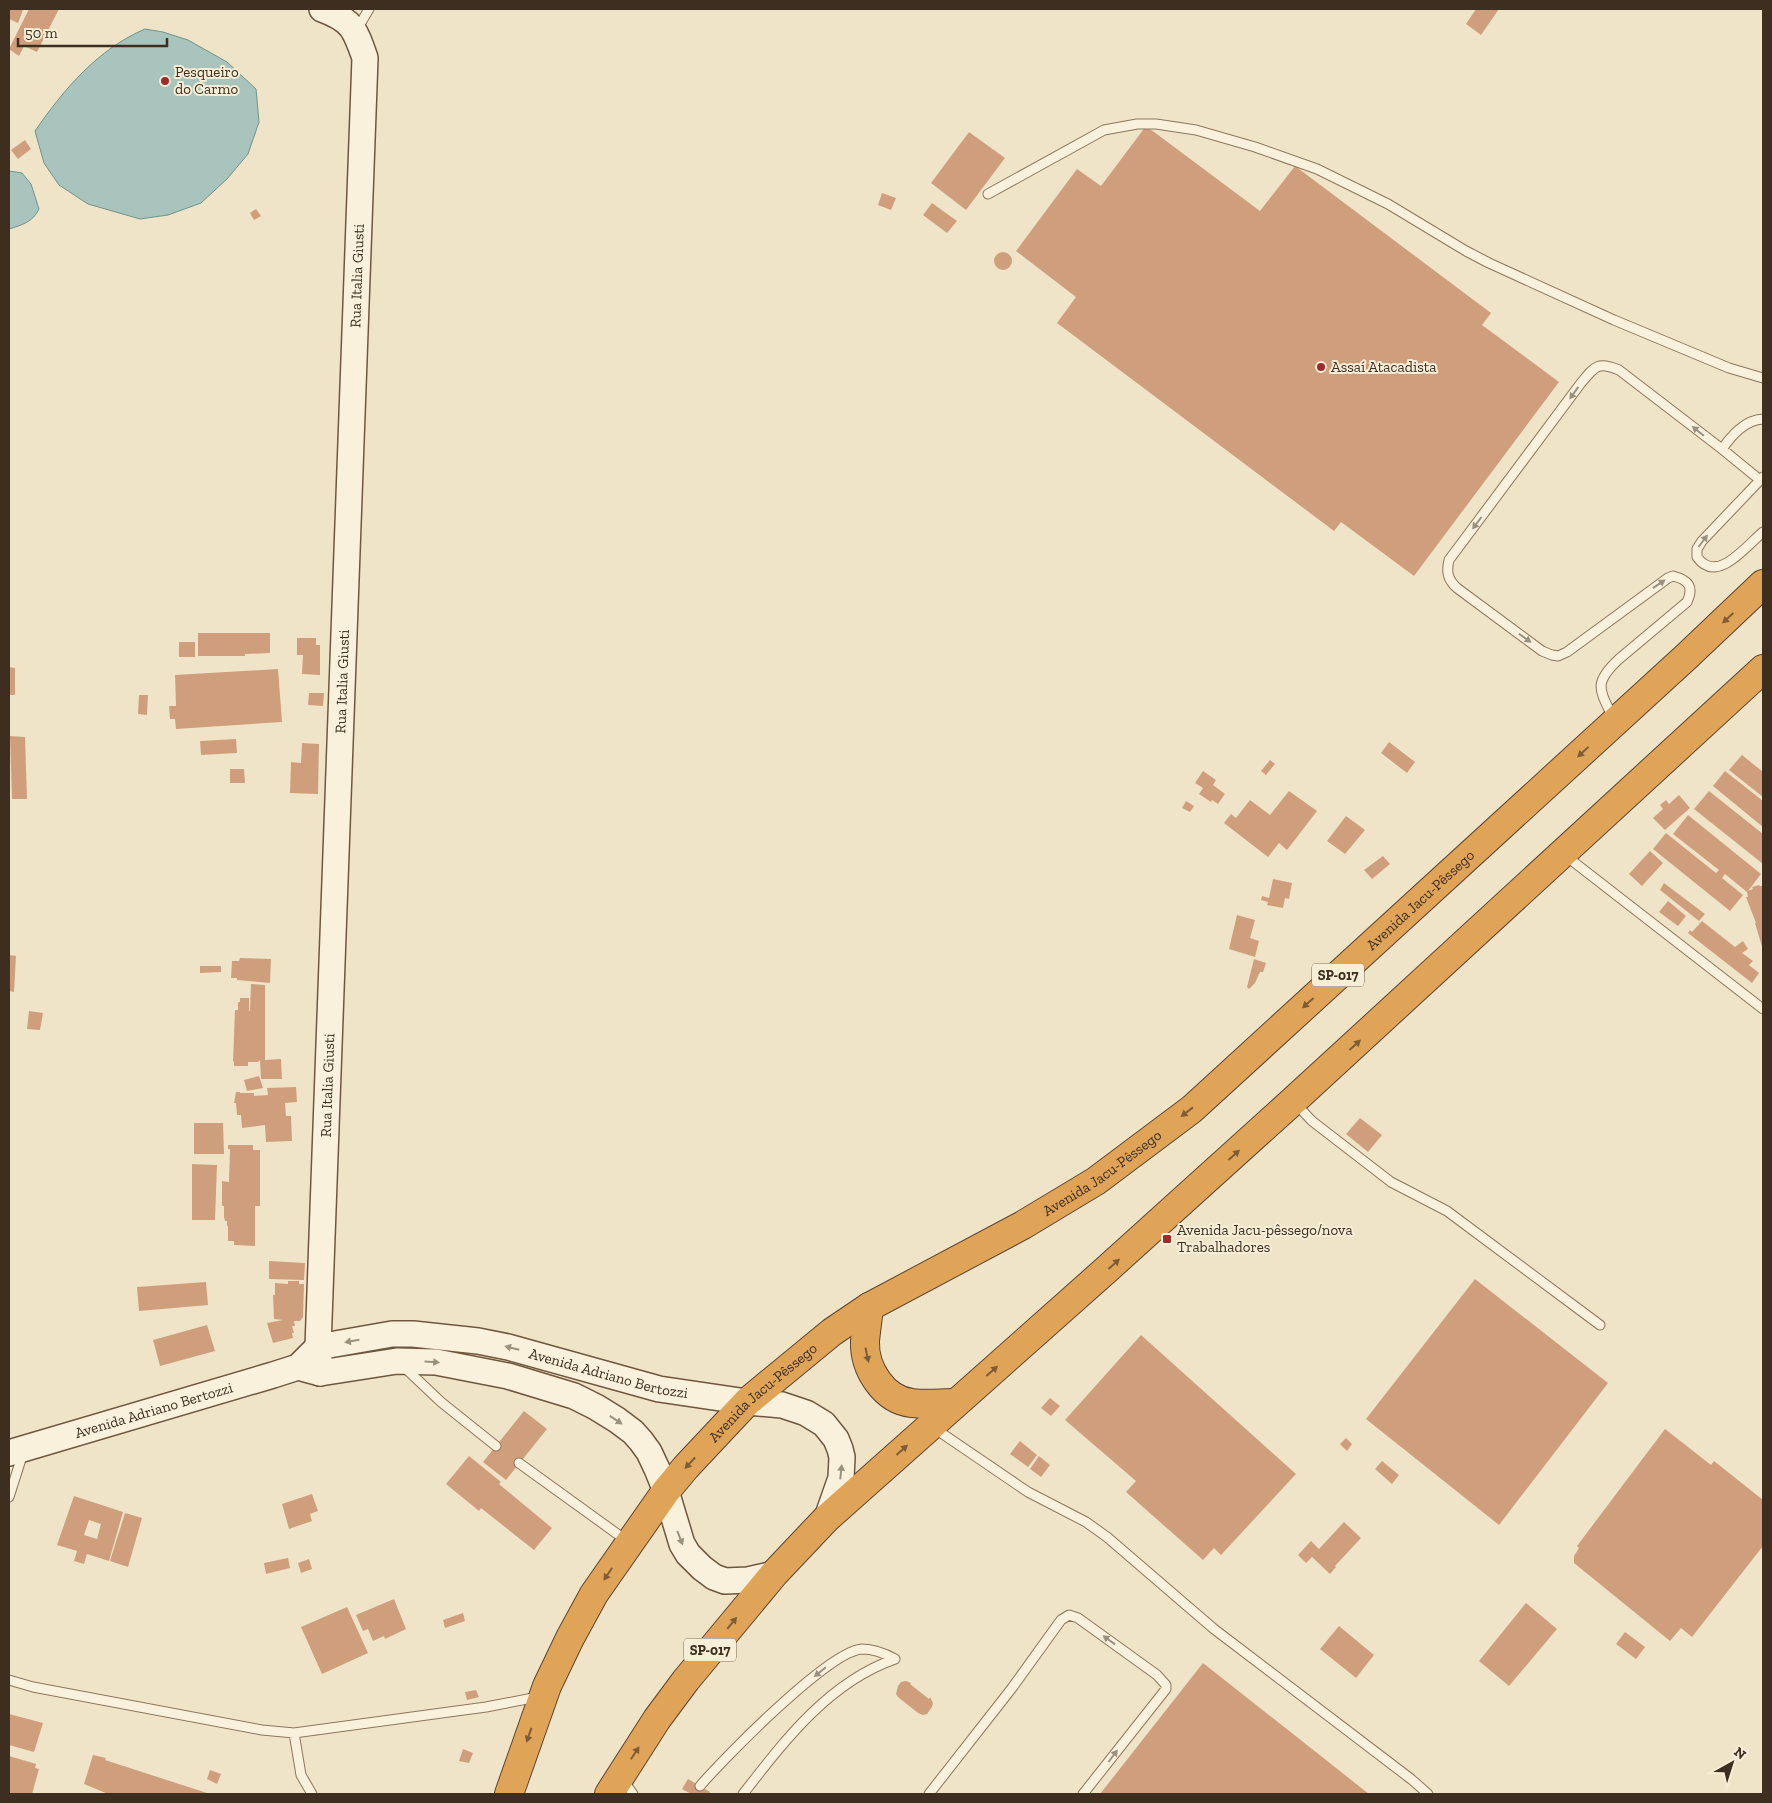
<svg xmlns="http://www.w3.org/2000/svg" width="1772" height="1803" font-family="'Zilla Slab',serif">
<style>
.water{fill:#a9c4bc;stroke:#6f938a}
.building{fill:#cf9f7d;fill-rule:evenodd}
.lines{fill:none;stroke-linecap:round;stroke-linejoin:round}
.lane-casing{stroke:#8d765c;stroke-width:11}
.secondary-casing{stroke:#6f573f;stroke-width:28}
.highway-casing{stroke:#5b4430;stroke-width:30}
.lane{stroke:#faf1dc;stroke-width:9}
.secondary{stroke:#faf1dc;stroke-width:25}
.highway{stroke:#e0a458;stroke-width:28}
.oneway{fill:#9c907e}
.oneway2{fill:#7e5d36}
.poi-dot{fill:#9e2a2b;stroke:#f7eed8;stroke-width:2}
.labels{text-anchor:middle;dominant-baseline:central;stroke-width:4;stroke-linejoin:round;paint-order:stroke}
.shield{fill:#f7eed8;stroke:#756857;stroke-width:1}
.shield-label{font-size:14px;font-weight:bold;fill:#3d2e20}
.poi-label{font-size:15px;fill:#3d2e20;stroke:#f7eed8;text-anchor:start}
.street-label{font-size:15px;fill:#3d2e20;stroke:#f7eed8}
</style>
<rect width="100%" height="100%" fill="#f0e4c8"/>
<path class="water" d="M 145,29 L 163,32 L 188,40 L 227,62 L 256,89 L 259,122 L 248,154 L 227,179 L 201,203 L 168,215 L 140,219 L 88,204 L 59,185 L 44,163 L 35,131 C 64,89 98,49 145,29 Z
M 9,171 L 22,173 L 31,184 L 39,209 C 33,222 22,225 9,229 Z"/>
<path class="building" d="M 9,9 L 23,10 L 18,23 L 9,19 Z
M 29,9 L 59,9 L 37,52 L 24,46 L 19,56 L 9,49 Z
M 1476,9 L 1499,9 L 1481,35 L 1466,24 Z
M 1146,126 L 1260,211 L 1295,166 L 1491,313 L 1482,325 L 1559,382 L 1414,576 L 1341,522 L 1334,531 L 1057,323 L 1076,297 L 1016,251 L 1077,169 L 1101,186 Z
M 969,132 L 1005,158 L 966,210 L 931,183 Z
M 25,140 L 31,149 L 18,159 L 11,150 Z
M 882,193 L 896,198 L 891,210 L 878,205 Z
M 932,203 L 957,221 L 947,233 L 923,215 Z
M 256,209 L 261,216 L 254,220 L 250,213 Z
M994 261a9 9 0 1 1 18 0a9 9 0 1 1-18 0Z
M 198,633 L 270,633 L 270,653 L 245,654 L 245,656 L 198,656 Z
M 297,638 L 316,638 L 316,645 L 320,645 L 320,675 L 302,674 L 303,655 L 297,655 Z
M 179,642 L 195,642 L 195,657 L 179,657 Z
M 9,667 L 15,668 L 15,695 L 9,695 Z
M 278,669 L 282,722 L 176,729 L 175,719 L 170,719 L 169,706 L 176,706 L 175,675 Z
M 309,693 L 324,693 L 323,706 L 308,705 Z
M 139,695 L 148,695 L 147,715 L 138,714 Z
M 10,736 L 25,737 L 27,799 L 12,799 Z
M 236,739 L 237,753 L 201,755 L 200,741 Z
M 1389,742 L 1415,762 L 1407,773 L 1381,753 Z
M 302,743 L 319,744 L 318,794 L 290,793 L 291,762 L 301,763 Z
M 1742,755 L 1763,772 L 1763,797 L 1729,770 Z
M 1270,760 L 1275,764 L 1266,775 L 1261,771 Z
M 230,769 L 244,769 L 245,783 L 230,783 Z
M 1203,771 L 1216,780 L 1213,785 L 1225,794 L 1218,804 L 1212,800 L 1211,802 L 1199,794 L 1203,788 L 1195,783 Z
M 1725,771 L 1763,801 L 1763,827 L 1713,786 Z
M 1289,791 L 1317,811 L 1287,850 L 1279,843 L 1268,857 L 1224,823 L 1231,814 L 1236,818 L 1250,800 L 1270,815 Z
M 1709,791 L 1763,834 L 1763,864 L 1694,809 Z
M 1679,795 L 1690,808 L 1665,830 L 1653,818 L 1663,809 L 1660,805 L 1666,800 L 1669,804 Z
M 1186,801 L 1194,806 L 1190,812 L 1182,808 Z
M 1688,815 L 1761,874 L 1748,891 L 1753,889 L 1752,887 L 1759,885 L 1760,886 L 1763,886 L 1763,950 L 1755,923 L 1756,923 L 1746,897 L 1748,897 L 1747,892 L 1725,874 L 1722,878 L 1743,895 L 1730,911 L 1653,849 L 1666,833 L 1716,873 L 1719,870 L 1673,834 Z
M 1346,816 L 1365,830 L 1345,854 L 1327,841 Z
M 1650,851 L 1663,863 L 1642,886 L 1629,874 Z
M 1383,856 L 1390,864 L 1372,879 L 1364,870 Z
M 1273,879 L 1292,883 L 1289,899 L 1285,898 L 1283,908 L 1267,905 L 1268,902 L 1261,900 L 1262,896 L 1269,898 Z
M 1664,883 L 1705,914 L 1699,921 L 1660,890 Z
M 1668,901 L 1686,916 L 1678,926 L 1659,912 Z
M 1237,915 L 1255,920 L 1250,938 L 1259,941 L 1255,957 L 1229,949 Z
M 1702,921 L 1735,947 L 1743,941 L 1748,949 L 1742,953 L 1753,961 L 1749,965 L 1759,973 L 1752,983 L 1688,933 L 1690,930 L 1692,932 Z
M 9,955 L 16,956 L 14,992 L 9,991 Z
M 240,958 L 271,959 L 270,983 L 237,980 L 237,978 L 231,978 L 232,961 L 239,961 Z
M 1254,959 L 1266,963 L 1263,972 L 1260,972 L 1255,983 L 1249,989 L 1247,987 Z
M 200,966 L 221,966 L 221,972 L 200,973 Z
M 251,984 L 265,985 L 265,1060 L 281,1059 L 282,1079 L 261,1079 L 260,1060 L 258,1062 L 248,1062 L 248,1066 L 234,1066 L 234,1061 L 233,1062 L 235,1010 L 238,1010 L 238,1002 L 240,1002 L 240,998 L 249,998 L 249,1011 L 250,1011 Z
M 29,1011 L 43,1013 L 40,1030 L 27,1029 Z
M 259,1076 L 263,1088 L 247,1091 L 244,1080 Z
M 296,1087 L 297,1102 L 285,1103 L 286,1116 L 291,1116 L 292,1141 L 266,1142 L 265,1125 L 242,1128 L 241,1115 L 237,1115 L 236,1103 L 234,1103 L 236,1092 L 240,1092 L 240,1093 L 254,1093 L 254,1096 L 268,1095 L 267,1088 Z
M 1360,1118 L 1382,1135 L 1368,1152 L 1346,1134 Z
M 194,1123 L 223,1123 L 224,1154 L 194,1154 Z
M 228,1145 L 253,1145 L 253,1150 L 260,1150 L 260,1206 L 255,1206 L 255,1246 L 234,1245 L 234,1241 L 228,1241 L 228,1226 L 227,1226 L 227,1221 L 225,1221 L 224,1217 L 224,1206 L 222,1206 L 222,1181 L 229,1182 L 230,1149 L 228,1149 Z
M 192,1164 L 217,1165 L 215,1220 L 192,1220 Z
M 269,1261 L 305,1263 L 304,1280 L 269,1279 Z
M 1475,1279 L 1608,1383 L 1499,1525 L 1366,1419 Z
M 288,1281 L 299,1281 L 299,1284 L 304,1284 L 303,1317 L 300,1321 L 294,1321 L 295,1326 L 292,1326 L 294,1333 L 292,1333 L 293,1338 L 273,1343 L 267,1323 L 283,1320 L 274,1319 L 273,1295 L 275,1295 L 275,1283 L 288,1284 Z
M 206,1282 L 208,1305 L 139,1311 L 137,1287 Z
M 207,1325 L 215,1351 L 160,1366 L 153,1340 Z
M 1141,1335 L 1296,1474 L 1221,1555 L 1214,1548 L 1203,1560 L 1126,1492 L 1136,1481 L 1065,1420 Z
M 1050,1398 L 1060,1406 L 1051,1416 L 1041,1408 Z
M 524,1411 L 547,1429 L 506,1480 L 483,1462 Z
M 1665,1429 L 1711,1465 L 1714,1461 L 1763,1500 L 1763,1546 L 1692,1637 L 1681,1628 L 1670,1641 L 1574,1563 L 1574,1556 L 1579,1548 L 1577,1546 Z
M 1346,1438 L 1352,1444 L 1347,1451 L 1340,1444 Z
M 1020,1441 L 1037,1455 L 1028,1467 L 1010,1454 Z
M 469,1456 L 501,1482 L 499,1484 L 552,1528 L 534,1550 L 481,1508 L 479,1511 L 446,1484 Z
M 1039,1456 L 1050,1465 L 1041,1477 L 1030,1469 Z
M 1382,1461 L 1399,1475 L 1392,1484 L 1375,1469 Z
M 312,1494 L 318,1511 L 310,1514 L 312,1521 L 289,1529 L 282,1504 Z
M 74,1496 L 123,1512 L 109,1561 L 87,1554 L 84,1564 L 74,1561 L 77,1551 L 57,1545 ZM 89,1520 L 101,1524 L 97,1539 L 84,1535 Z
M 125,1513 L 142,1518 L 128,1567 L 110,1561 Z
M 1344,1522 L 1361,1538 L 1335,1566 L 1336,1567 L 1330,1574 L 1312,1557 L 1306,1563 L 1298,1555 L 1311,1541 L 1319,1549 Z
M 288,1558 L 290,1568 L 266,1574 L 264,1563 Z
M 309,1559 L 312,1569 L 301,1573 L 298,1563 Z
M 394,1599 L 406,1629 L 385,1639 L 384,1636 L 373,1641 L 368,1629 L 363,1631 L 356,1615 Z
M 1526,1603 L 1557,1629 L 1509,1686 L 1479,1661 Z
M 347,1607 L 368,1653 L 322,1674 L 301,1627 Z
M 463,1613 L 465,1621 L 445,1628 L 443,1620 Z
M 1339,1626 L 1374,1655 L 1356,1678 L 1320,1649 Z
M 1625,1632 L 1645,1647 L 1636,1659 L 1616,1644 Z
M 1203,1663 L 1369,1794 L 1100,1794 Z
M 906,1681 L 911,1683 L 910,1684 L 929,1699 L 930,1697 L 933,1703 L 932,1707 L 927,1714 L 923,1715 L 918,1713 L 898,1697 L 896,1694 L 898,1686 L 901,1682 Z
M 476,1690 L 479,1697 L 467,1700 L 465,1692 Z
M 9,1714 L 43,1723 L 34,1752 L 9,1745 Z
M 463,1749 L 473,1753 L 469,1763 L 459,1761 Z
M 93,1755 L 106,1758 L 105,1760 L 207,1793 L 207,1794 L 108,1794 L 84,1784 Z
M 9,1756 L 36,1764 L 35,1768 L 39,1769 L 32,1794 L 9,1794 Z
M 210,1770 L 221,1774 L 217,1784 L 207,1779 Z
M 688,1779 L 710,1792 L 709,1794 L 691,1794 L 682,1789 Z"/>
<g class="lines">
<defs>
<path id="lane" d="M 356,31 L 369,9
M 988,194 L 1104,130 L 1137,124 L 1156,124 L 1196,130 L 1255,147 L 1317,169 L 1388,204 L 1466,251 L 1489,263 L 1614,320 L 1729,368 L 1763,378
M 1722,449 L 1760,480
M 1763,477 L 1702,541 L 1697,549 L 1697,557 C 1717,585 1746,546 1763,532
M 1614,720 C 1600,690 1592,684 1619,659 L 1687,602 C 1694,587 1689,580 1673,576 L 1668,578 L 1567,652 L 1558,656 L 1552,655 L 1542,651 L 1457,588 C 1448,580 1446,572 1449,560 L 1581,383 C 1595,366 1598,361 1619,370 L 1722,449 C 1732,435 1745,420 1763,419
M 1566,856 L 1763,1009
M 1295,1103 L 1312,1121 L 1391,1182 L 1447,1211 L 1600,1325
M 403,1366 L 441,1402 L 496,1446
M 934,1428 L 1028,1492 L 1086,1522 L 1107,1537 L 1214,1629 L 1411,1779 L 1428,1794
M 519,1463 L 627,1541
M 9,1497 L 23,1453
M 9,1680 L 33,1687 L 262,1730 L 294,1733 L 486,1707 L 538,1697
M 294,1733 L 301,1775 L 312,1794
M 623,1780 L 633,1794
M 700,1786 C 724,1758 829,1651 862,1649 C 874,1649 886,1654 895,1659
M 743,1794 C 785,1740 829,1682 895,1659
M 929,1794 L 1012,1688 L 1061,1620 L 1069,1615 L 1078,1618 L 1157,1675 L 1166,1685 L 1166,1689 L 1083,1794"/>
<g id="secondary">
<path d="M 305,1369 L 320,1373 L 397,1361 L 436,1362 L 508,1376 L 574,1396 L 596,1407 L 617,1420 L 633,1432 L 641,1441 L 649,1452 L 657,1469 L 666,1491 L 682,1544 L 688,1554 L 702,1568 L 714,1577 L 725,1581 L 748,1580 L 774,1574"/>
<path id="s1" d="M 320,1373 L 318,1347 L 365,58 C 355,29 352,20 322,9"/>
<path id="s2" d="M 9,1453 L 273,1375 L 298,1367 L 318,1347 L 392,1334 L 413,1334 L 478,1341 L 508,1347 L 659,1389 L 747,1402 L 782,1405 L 806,1413 L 824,1424 L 836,1439 L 840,1449 L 842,1457 L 841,1478 L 827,1518"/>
</g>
<g id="highway">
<path d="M 869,1307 C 868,1318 866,1330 865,1341 C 864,1369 884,1400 912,1403 C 926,1405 941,1403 955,1403"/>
<path id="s3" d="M 509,1794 L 547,1686 L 570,1638 L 594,1594 L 666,1491 L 686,1467 L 747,1402 L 832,1332 L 869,1307 L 1023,1225 L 1096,1181 L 1192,1109 L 1686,657 L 1763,584"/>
<path d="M 609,1794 L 657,1719 L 686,1680 L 774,1574 L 827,1518 L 1106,1270 L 1293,1101 L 1763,669"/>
</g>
</defs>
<use href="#lane" class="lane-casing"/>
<use href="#secondary" class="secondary-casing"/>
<use href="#highway" class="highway-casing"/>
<use href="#lane" class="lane"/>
<use href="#secondary" class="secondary"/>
<use href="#highway" class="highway"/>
</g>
<defs><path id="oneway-solid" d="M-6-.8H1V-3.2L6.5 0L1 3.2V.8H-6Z" transform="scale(1.25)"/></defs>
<g class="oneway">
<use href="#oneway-solid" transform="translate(1574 393) rotate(126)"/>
<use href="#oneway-solid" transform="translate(1698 431) rotate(-141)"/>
<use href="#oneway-solid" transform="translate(1477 523) rotate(127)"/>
<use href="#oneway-solid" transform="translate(1703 541) rotate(-53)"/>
<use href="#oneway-solid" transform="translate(1659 584) rotate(-34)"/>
<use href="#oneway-solid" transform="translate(1525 638) rotate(35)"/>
<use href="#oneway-solid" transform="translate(352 1341) rotate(170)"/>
<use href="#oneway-solid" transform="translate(512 1348) rotate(-166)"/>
<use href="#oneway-solid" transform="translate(432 1362) rotate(4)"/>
<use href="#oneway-solid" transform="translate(616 1420) rotate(34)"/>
<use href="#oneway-solid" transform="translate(841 1472) rotate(-84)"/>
<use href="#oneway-solid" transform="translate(680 1538) rotate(69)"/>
<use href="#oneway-solid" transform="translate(1109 1640) rotate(-144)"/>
<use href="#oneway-solid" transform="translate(820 1672) rotate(141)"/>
<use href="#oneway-solid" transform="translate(1113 1756) rotate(-53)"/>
</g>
<g class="oneway2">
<use href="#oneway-solid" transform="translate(1728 618) rotate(137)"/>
<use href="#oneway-solid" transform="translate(1583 752) rotate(137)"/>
<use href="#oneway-solid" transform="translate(1308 1003) rotate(138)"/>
<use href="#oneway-solid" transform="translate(1355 1045) rotate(-42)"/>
<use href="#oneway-solid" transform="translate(1187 1112) rotate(142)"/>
<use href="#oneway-solid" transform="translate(1234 1155) rotate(-42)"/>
<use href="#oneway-solid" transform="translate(1114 1264) rotate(-42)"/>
<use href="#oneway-solid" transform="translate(867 1355) rotate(78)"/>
<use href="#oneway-solid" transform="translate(992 1371) rotate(-41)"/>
<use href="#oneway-solid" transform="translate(902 1450) rotate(-42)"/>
<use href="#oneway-solid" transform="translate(690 1463) rotate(133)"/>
<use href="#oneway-solid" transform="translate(608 1574) rotate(124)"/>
<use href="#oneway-solid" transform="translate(732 1623) rotate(-51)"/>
<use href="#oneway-solid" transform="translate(529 1735) rotate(109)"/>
<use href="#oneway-solid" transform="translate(635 1753) rotate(-57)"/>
</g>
<g class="poi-dot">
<circle cx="165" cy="81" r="5"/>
<circle cx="1321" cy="367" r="5"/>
<rect x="1162" y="1234" width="10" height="10" rx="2.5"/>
</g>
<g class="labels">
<g class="shield">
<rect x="1312" y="963.5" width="52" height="23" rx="4"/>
<rect x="684" y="1638.5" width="52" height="23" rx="4"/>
</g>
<g class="shield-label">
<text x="1338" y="975">SP-017</text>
<text x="710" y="1650">SP-017</text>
</g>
<g class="poi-label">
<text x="175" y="72">Pesqueiro<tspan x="175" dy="17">do Carmo</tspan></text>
<text x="1331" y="367">Assaí Atacadista</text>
<text x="1177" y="1230">Avenida Jacu-pêssego/nova<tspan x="1177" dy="17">Trabalhadores</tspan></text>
</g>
<g class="street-label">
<text stroke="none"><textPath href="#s1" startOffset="1098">Rua Italia Giusti</textPath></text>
<text stroke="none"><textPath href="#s1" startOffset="692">Rua Italia Giusti</textPath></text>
<text stroke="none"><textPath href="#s3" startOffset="1308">Avenida Jacu-Pêssego</textPath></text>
<text stroke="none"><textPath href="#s1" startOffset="288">Rua Italia Giusti</textPath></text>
<text stroke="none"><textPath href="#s3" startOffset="888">Avenida Jacu-Pêssego</textPath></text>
<text stroke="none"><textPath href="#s2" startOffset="626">Avenida Adriano Bertozzi</textPath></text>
<text stroke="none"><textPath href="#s3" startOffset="482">Avenida Jacu-Pêssego</textPath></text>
<text stroke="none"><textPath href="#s2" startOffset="151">Avenida Adriano Bertozzi</textPath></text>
</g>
</g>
<rect width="1772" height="1803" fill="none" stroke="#3d2e20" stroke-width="20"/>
<g transform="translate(1732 1763) rotate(39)" stroke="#f7eed8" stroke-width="4" paint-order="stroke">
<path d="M0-4L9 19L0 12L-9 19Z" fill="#3d2e20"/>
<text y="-8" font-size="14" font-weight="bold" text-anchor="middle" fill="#3d2e20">N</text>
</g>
<path d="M18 38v8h149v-8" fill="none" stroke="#3d2e20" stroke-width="2.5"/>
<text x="25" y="38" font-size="15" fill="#3d2e20" stroke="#f7eed8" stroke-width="4" paint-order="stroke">50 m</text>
</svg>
